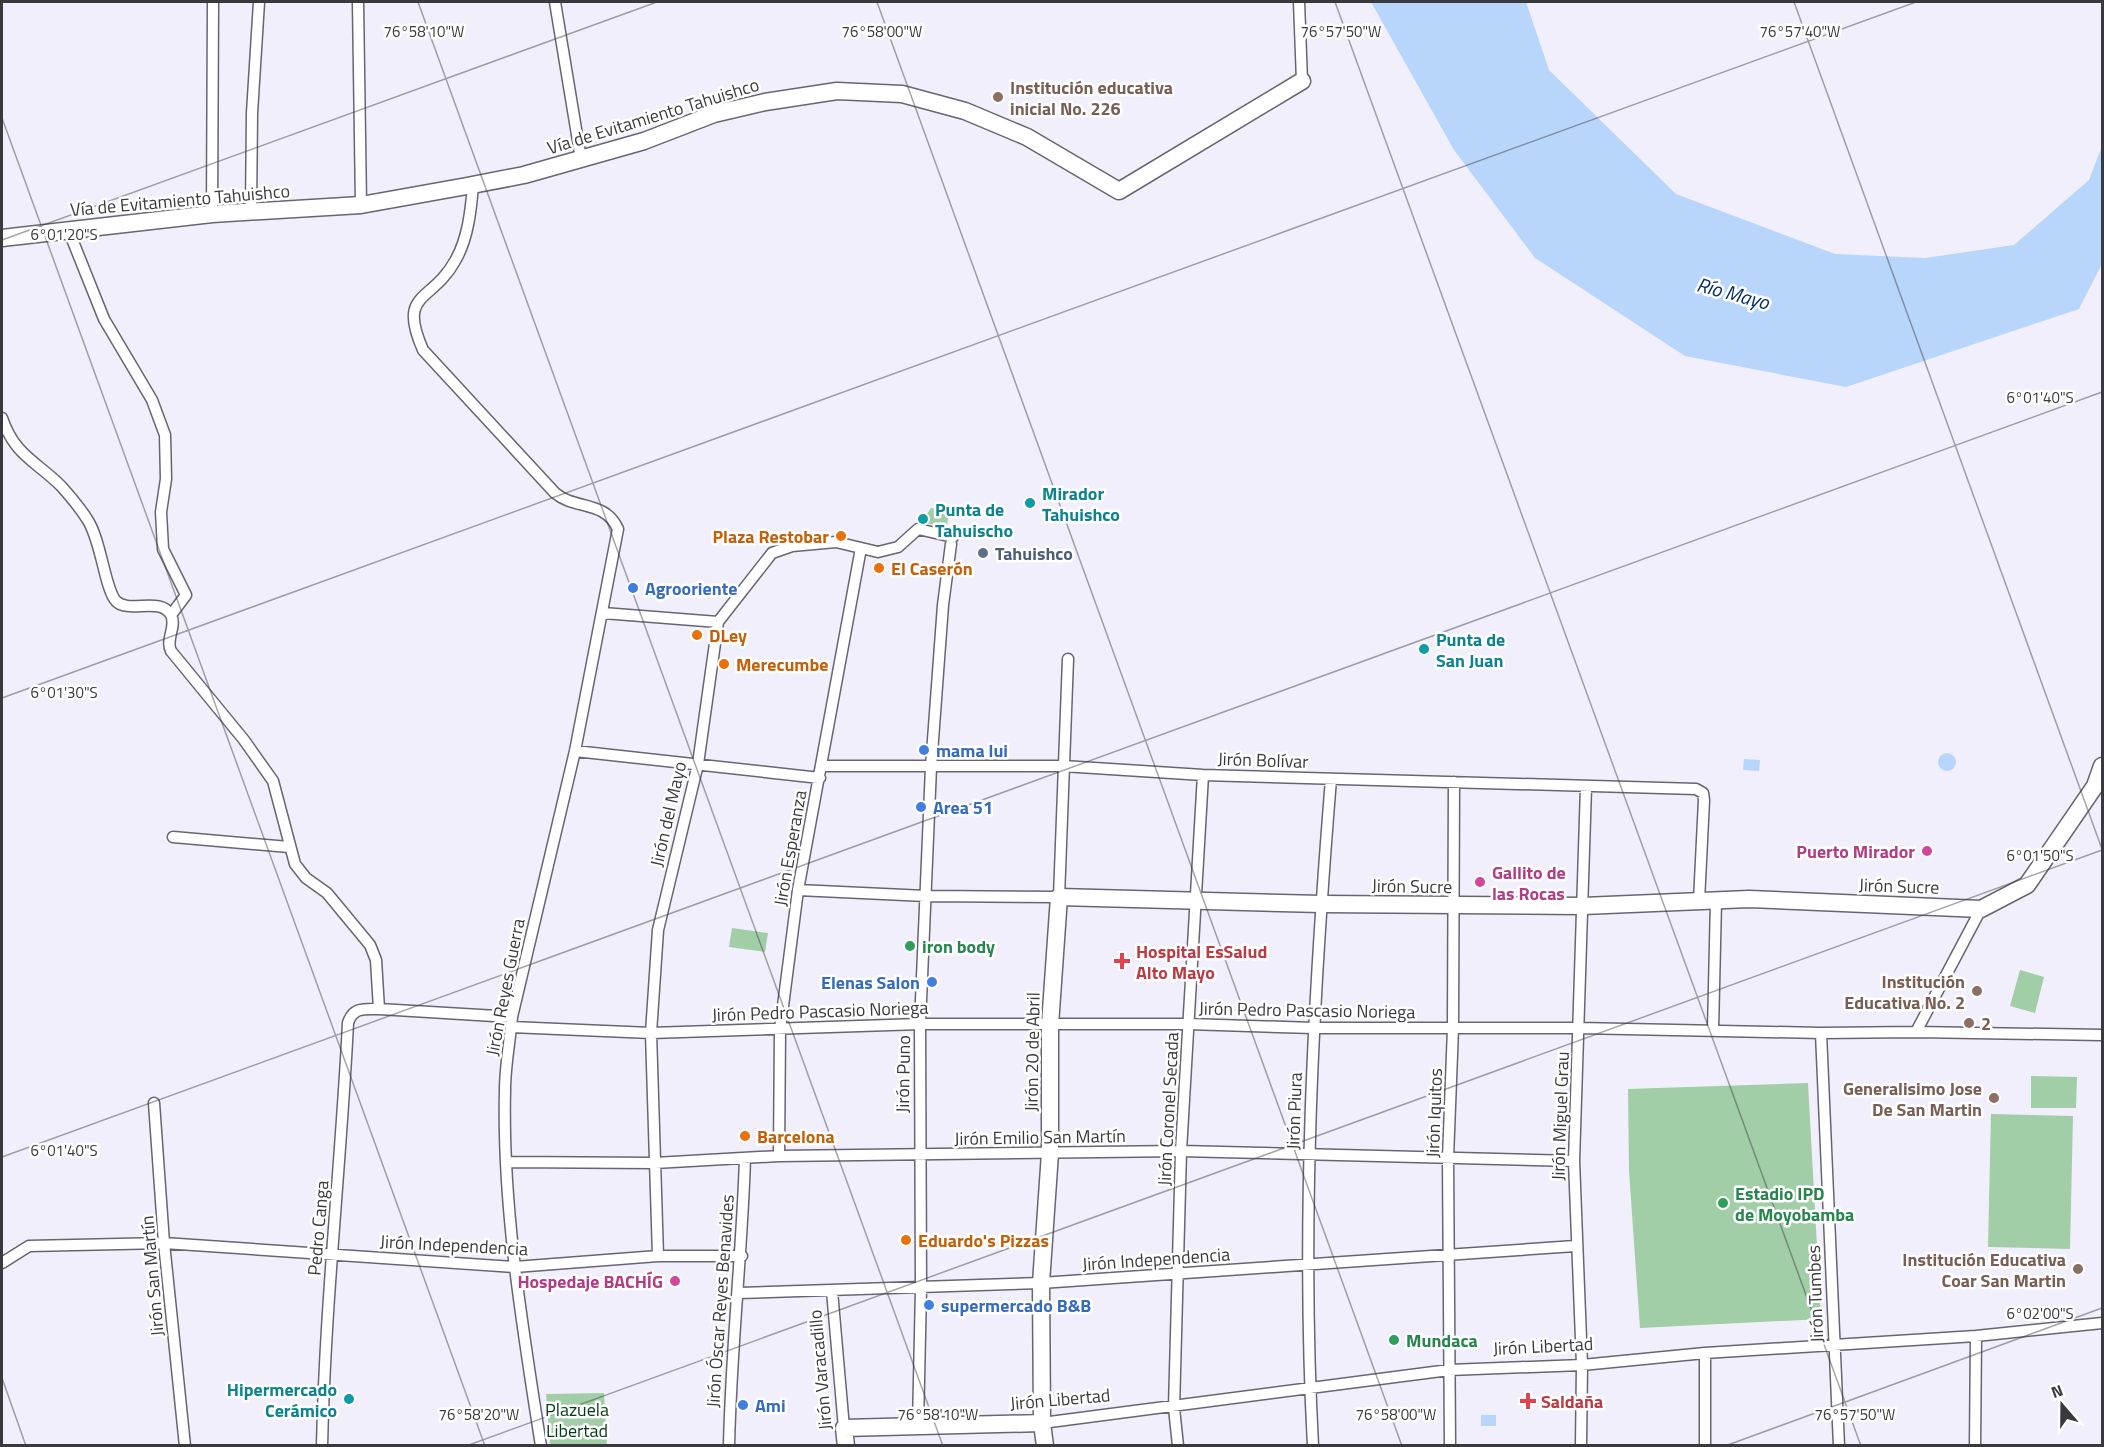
<svg xmlns="http://www.w3.org/2000/svg" width="2104" height="1447" font-family="'Titillium Web',sans-serif">
<style>
.green{fill:#a1cda7}
.water{fill:#b8d5fc}
.lines{fill:none;stroke-linecap:round;stroke-linejoin:round}
.street-casing{stroke:#686571;stroke-width:13}
.secondary-casing{stroke:#686571;stroke-width:19}
.street{stroke:#fff;stroke-width:10}
.secondary{stroke:#fff;stroke-width:16}
.ticks{fill:none;stroke:#3a393e;stroke-width:1.5;stroke-opacity:0.45}
.education-dot{fill:#8d6e63;stroke:#fff;stroke-width:2}
.culture-dot{fill:#0f9aa8;stroke:#fff;stroke-width:2}
.food-dot{fill:#e8710a;stroke:#fff;stroke-width:2}
.service-dot{fill:#5c6f8a;stroke:#fff;stroke-width:2}
.shop-dot{fill:#3f7fe0;stroke:#fff;stroke-width:2}
.hotel-dot{fill:#d1479c;stroke:#fff;stroke-width:2}
.leisure-dot{fill:#2e9e5b;stroke:#fff;stroke-width:2}
.health-dot{fill:#e0444e;stroke:#fff;stroke-width:2}
.labels{text-anchor:middle;dominant-baseline:central;stroke-width:5;stroke-linejoin:round;paint-order:stroke}
.education-label{font-size:18px;font-weight:bold;fill:#785e54;stroke:#fff;text-anchor:end}
.street-label{font-size:18px;fill:#3a393e;stroke:#fff}
.culture-label{font-size:18px;font-weight:bold;fill:#0d838f;stroke:#fff;text-anchor:start}
.food-label{font-size:18px;font-weight:bold;fill:#c56008;stroke:#fff;text-anchor:start}
.service-label{font-size:18px;font-weight:bold;fill:#4e5e75;stroke:#fff;text-anchor:start}
.shop-label{font-size:18px;font-weight:bold;fill:#366cbe;stroke:#fff;text-anchor:start}
.hotel-label{font-size:18px;font-weight:bold;fill:#b23c85;stroke:#fff;text-anchor:end}
.leisure-label{font-size:18px;font-weight:bold;fill:#27864d;stroke:#fff;text-anchor:start}
.health-label{font-size:18px;font-weight:bold;fill:#be3a42;stroke:#fff;text-anchor:start}
.park-label{font-size:18px;fill:#003a13;stroke:#fff}
.water-label{font-size:20px;font-style:italic;fill:#002d65;stroke:#fff}
.ticks-label{font-size:15px;text-anchor:middle;fill:#3a393e;stroke:#fff;stroke-width:5;stroke-linejoin:round;paint-order:stroke}
</style>
<rect width="100%" height="100%" fill="#f2effc"/>
<path class="green" d="M 931,508 L 945,509 L 949,512 L 947,526 L 921,523 Z
M 732,928 L 768,933 L 765,952 L 729,947 Z
M 2020,970 L 2044,977 L 2035,1013 L 2010,1006 Z
M 2031,1076 L 2077,1077 L 2076,1108 L 2031,1108 Z
M 1808,1083 L 1821,1319 L 1640,1328 L 1629,1171 L 1628,1089 Z
M 1991,1114 L 2073,1116 L 2070,1249 L 1988,1247 Z
M 604,1393 L 607,1445 L 550,1445 L 546,1394 Z"/>
<path class="water" d="M 1371,2 L 1526,2 L 1549,70 L 1676,194 L 1835,254 L 1925,258 L 2014,245 L 2089,180 L 2102,146 L 2102,264 L 2079,309 L 1846,387 L 1685,356 L 1535,258 L 1454,150 Z
M1938 762a9 9 0 1 1 18 0a9 9 0 1 1-18 0Z
M 1744,759 L 1760,760 L 1759,771 L 1743,770 Z
M 1481,1415 L 1496,1415 L 1496,1426 L 1481,1426 Z"/>
<g class="lines">
<defs>
<path id="street" d="M 358,2 L 361,205
M 555,2 L 581,159
M 1299,2 L 1302,81
M 473,185 C 471,210 468,239 455,261 C 432,303 397,291 423,350 L 555,493 C 575,510 605,500 618,529 L 575,751 L 512,1017 C 510,1042 505,1065 505,1090 C 502,1207 523,1330 541,1446
M 251,211 L 252,113 L 259,2
M 212,214 L 213,2
M 68,229 L 104,319 L 152,400 L 165,435 L 166,479 L 161,512 L 163,549 L 186,595 L 171,615
M 2,418 C 15,456 36,461 61,486 C 70,496 80,508 87,519 C 101,539 105,590 116,601 C 128,614 161,596 171,615 C 177,627 165,639 171,651 L 244,740 L 273,781 L 295,864 L 306,878 L 327,893 L 370,945 L 376,960 L 379,1009
M 603,613 L 718,622
M 575,751 L 820,778
M 822,766 L 1063,766 L 1203,775 L 1696,789 L 1703,793 L 1704,800 L 1699,901
M 173,837 L 289,847
M 798,890 L 926,896 L 1059,897 L 1068,659
M 511,1027 L 651,1033 L 920,1024 L 1188,1024 L 1313,1028 L 1579,1028 L 1821,1033 L 1916,1032 L 2102,1035
M 1713,1030 L 1716,901
M 1916,1032 L 1981,909
M 1821,1033 L 1839,1446
M 154,1103 L 164,1243 L 185,1446
M 779,1156 L 780,1029 L 798,890 L 861,548
M 507,1162 L 655,1163 L 779,1156 L 1181,1151 L 1574,1161
M 658,1256 L 651,1033 L 658,930 L 698,764 L 718,622 L 772,553 L 792,546 L 836,542 L 878,552 L 898,547 L 918,529 L 953,537
M 2,1263 L 29,1246 L 164,1243 L 515,1267 L 658,1256 L 742,1256
M 832,1291 L 844,1428
M 738,1293 L 1041,1283 L 1575,1246
M 1042,1423 L 1449,1370 L 1582,1365 L 1705,1353 L 1976,1336 L 2102,1323
M 918,1425 L 921,1289 L 920,1024 L 931,767 L 943,605 L 951,544
M 322,1446 C 325,1304 341,1164 348,1023 C 353,1007 364,1009 379,1009 L 512,1017
M 729,1446 C 731,1349 742,1254 745,1158
M 1178,1446 L 1174,1408 L 1181,1151 L 1203,775
M 1313,1446 C 1301,1223 1313,1001 1331,779
M 1450,1446 L 1448,1158 L 1453,1028 L 1454,782
M 1581,1446 L 1582,1365 L 1574,1161 L 1586,787
M 1705,1446 L 1705,1353
M 1975,1446 L 1976,1336"/>
<path id="secondary" d="M 2,238 L 212,214 L 361,205 L 467,186 L 524,175 L 644,141 L 714,114 L 765,102 L 837,91 L 902,94 L 965,111 L 1027,137 L 1119,191 L 1302,81
M 846,1446 L 844,1428 L 1042,1423
M 1045,1446 L 1042,1423 L 1041,1283 L 1050,1153 L 1050,1025 L 1059,897 L 1321,904 L 1583,906 L 1749,899 L 1981,909 L 2027,885 L 2095,786 L 2102,766"/>
</defs>
<use href="#street" class="street-casing"/>
<use href="#secondary" class="secondary-casing"/>
<use href="#street" class="street"/>
<use href="#secondary" class="secondary"/>
</g>
<path class="ticks" d="M 418,2 L 943,1446M 877,2 L 1402,1446M 1335,2 L 1861,1446M 1794,2 L 2102,849M 2,118 L 485,1446M 2,240 L 657,2M 2,698 L 1916,2M 2,1157 L 2102,392M 2,1378 L 26,1446M 466,1446 L 2102,850M 1725,1446 L 2102,1308"/>
<g class="education-dot">
<circle cx="998" cy="97" r="6"/>
<circle cx="1977" cy="991" r="6"/>
<circle cx="1969" cy="1023" r="6"/>
<circle cx="1994" cy="1098" r="6"/>
<circle cx="2078" cy="1269" r="6"/>
</g>
<g class="culture-dot">
<circle cx="1030" cy="503" r="6"/>
<circle cx="923" cy="519" r="6"/>
<circle cx="1424" cy="649" r="6"/>
<circle cx="349" cy="1399" r="6"/>
</g>
<g class="food-dot">
<circle cx="841" cy="536" r="6"/>
<circle cx="879" cy="568" r="6"/>
<circle cx="697" cy="635" r="6"/>
<circle cx="724" cy="664" r="6"/>
<circle cx="745" cy="1136" r="6"/>
<circle cx="906" cy="1240" r="6"/>
</g>
<circle class="service-dot" cx="983" cy="553" r="6"/>
<g class="shop-dot">
<circle cx="633" cy="588" r="6"/>
<circle cx="924" cy="750" r="6"/>
<circle cx="921" cy="807" r="6"/>
<circle cx="932" cy="982" r="6"/>
<circle cx="929" cy="1305" r="6"/>
<circle cx="743" cy="1405" r="6"/>
</g>
<g class="hotel-dot">
<circle cx="1927" cy="851" r="6"/>
<circle cx="1480" cy="882" r="6"/>
<circle cx="675" cy="1281" r="6"/>
</g>
<g class="leisure-dot">
<circle cx="910" cy="946" r="6"/>
<circle cx="1723" cy="1203" r="6"/>
<circle cx="1394" cy="1340" r="6"/>
</g>
<g class="health-dot">
<path d="M1119 952h6v6h6v6h-6v6h-6v-6h-6v-6h6z"/>
<path d="M1525 1392h6v6h6v6h-6v6h-6v-6h-6v-6h6z"/>
</g>
<g class="labels">
<g class="education-label">
<text x="1010" y="87" text-anchor="start">Institución educativa<tspan x="1010" dy="21">inicial No. 226</tspan></text>
<text x="1965" y="981">Institución<tspan x="1965" dy="21">Educativa No. 2</tspan></text>
<text x="1981" y="1023" text-anchor="start">2</text>
<text x="1982" y="1088">Generalisimo Jose<tspan x="1982" dy="21">De San Martin</tspan></text>
<text x="2066" y="1259">Institución Educativa<tspan x="2066" dy="21">Coar San Martin</tspan></text>
</g>
<g class="street-label">
<text transform="translate(653 116) rotate(-17)">Vía de Evitamiento Tahuishco</text>
<text transform="translate(180 200) rotate(-5)">Vía de Evitamiento Tahuishco</text>
<text transform="translate(1263 760) rotate(2)">Jirón Bolívar</text>
<text transform="translate(668 814) rotate(-77)">Jirón del Mayo</text>
<text transform="translate(790 848) rotate(-80)">Jirón Esperanza</text>
<text transform="translate(1412 886) rotate(1)">Jirón Sucre</text>
<text transform="translate(1899 886) rotate(2)">Jirón Sucre</text>
<text transform="translate(505 987) rotate(-79)">Jirón Reyes Guerra</text>
<text transform="translate(1307 1010) rotate(1)">Jirón Pedro Pascasio Noriega</text>
<text transform="translate(820 1011) rotate(-2)">Jirón Pedro Pascasio Noriega</text>
<text transform="translate(1032 1052) rotate(-89)">Jirón 20 de Abril</text>
<text transform="translate(903 1074) rotate(-89)">Jirón Puno</text>
<text transform="translate(1168 1109) rotate(-87)">Jirón Coronel Secada</text>
<text transform="translate(1294 1111) rotate(-88)">Jirón Piura</text>
<text transform="translate(1434 1113) rotate(-88)">Jirón Iquitos</text>
<text transform="translate(1560 1116) rotate(-88)">Jirón Miguel Grau</text>
<text transform="translate(1040 1137) rotate(-1)">Jirón Emilio San Martín</text>
<text transform="translate(318 1228) rotate(-85)">Pedro Canga</text>
<text transform="translate(454 1245) rotate(3)">Jirón Independencia</text>
<text transform="translate(1156 1259) rotate(-4)">Jirón Independencia</text>
<text transform="translate(152 1276) rotate(-95)">Jirón San Martín</text>
<text transform="translate(1815 1294) rotate(-92)">Jirón Tumbes</text>
<text transform="translate(720 1301) rotate(-86)">Jirón Óscar Reyes Benavides</text>
<text transform="translate(1543 1346) rotate(-3)">Jirón Libertad</text>
<text transform="translate(820 1370) rotate(-95)">Jirón Varacadillo</text>
<text transform="translate(1060 1399) rotate(-5)">Jirón Libertad</text>
</g>
<g class="culture-label">
<text x="1042" y="493">Mirador<tspan x="1042" dy="21">Tahuishco</tspan></text>
<text x="935" y="509">Punta de<tspan x="935" dy="21">Tahuischo</tspan></text>
<text x="1436" y="639">Punta de<tspan x="1436" dy="21">San Juan</tspan></text>
<text x="337" y="1389" text-anchor="end">Hipermercado<tspan x="337" dy="21">Cerámico</tspan></text>
</g>
<g class="food-label">
<text x="829" y="536" text-anchor="end">Plaza Restobar</text>
<text x="891" y="568">El Caserón</text>
<text x="709" y="635">DLey</text>
<text x="736" y="664">Merecumbe</text>
<text x="757" y="1136">Barcelona</text>
<text x="918" y="1240">Eduardo's Pizzas</text>
</g>
<g class="service-label">
<text x="995" y="553">Tahuishco</text>
</g>
<g class="shop-label">
<text x="645" y="588">Agrooriente</text>
<text x="936" y="750">mama lui</text>
<text x="933" y="807">Area 51</text>
<text x="920" y="982" text-anchor="end">Elenas Salon</text>
<text x="941" y="1305">supermercado B&amp;B</text>
<text x="755" y="1405">Ami</text>
</g>
<g class="hotel-label">
<text x="1915" y="851">Puerto Mirador</text>
<text x="1492" y="872" text-anchor="start">Gallito de<tspan x="1492" dy="21">las Rocas</tspan></text>
<text x="663" y="1281">Hospedaje BACHÍG</text>
</g>
<g class="leisure-label">
<text x="922" y="946">iron body</text>
<text x="1735" y="1193">Estadio IPD<tspan x="1735" dy="21">de Moyobamba</tspan></text>
<text x="1406" y="1340">Mundaca</text>
</g>
<g class="health-label">
<text x="1136" y="951">Hospital EsSalud<tspan x="1136" dy="21">Alto Mayo</tspan></text>
<text x="1541" y="1401">Saldaña</text>
</g>
<g class="park-label">
<text x="577" y="1409">Plazuela<tspan x="577" dy="21">Libertad</tspan></text>
</g>
<g class="water-label">
<text transform="translate(1733 293) rotate(15)">Río Mayo</text>
</g>
</g>
<g class="ticks-label">
<text x="424" y="37">76°58'10"W</text>
<text x="882" y="37">76°58'00"W</text>
<text x="1341" y="37">76°57'50"W</text>
<text x="1800" y="37">76°57'40"W</text>
<text x="64" y="240">6°01'20"S</text>
<text x="2040" y="403">6°01'40"S</text>
<text x="64" y="698">6°01'30"S</text>
<text x="2040" y="861">6°01'50"S</text>
<text x="64" y="1156">6°01'40"S</text>
<text x="2040" y="1319">6°02'00"S</text>
<text x="479" y="1420">76°58'20"W</text>
<text x="938" y="1420">76°58'10"W</text>
<text x="1396" y="1420">76°58'00"W</text>
<text x="1855" y="1420">76°57'50"W</text>
</g>
<rect width="2104" height="1447" fill="none" stroke="#3a393e" stroke-width="6"/>
<g transform="translate(2062 1405) rotate(340)" stroke="#ffffff" stroke-width="4.5" paint-order="stroke">
<path d="M0-4.5L10 22L0 15L-10 22Z" fill="#3a393e"/>
<text y="-9" font-size="16" font-weight="bold" text-anchor="middle" fill="#3a393e">N</text>
</g>
</svg>
